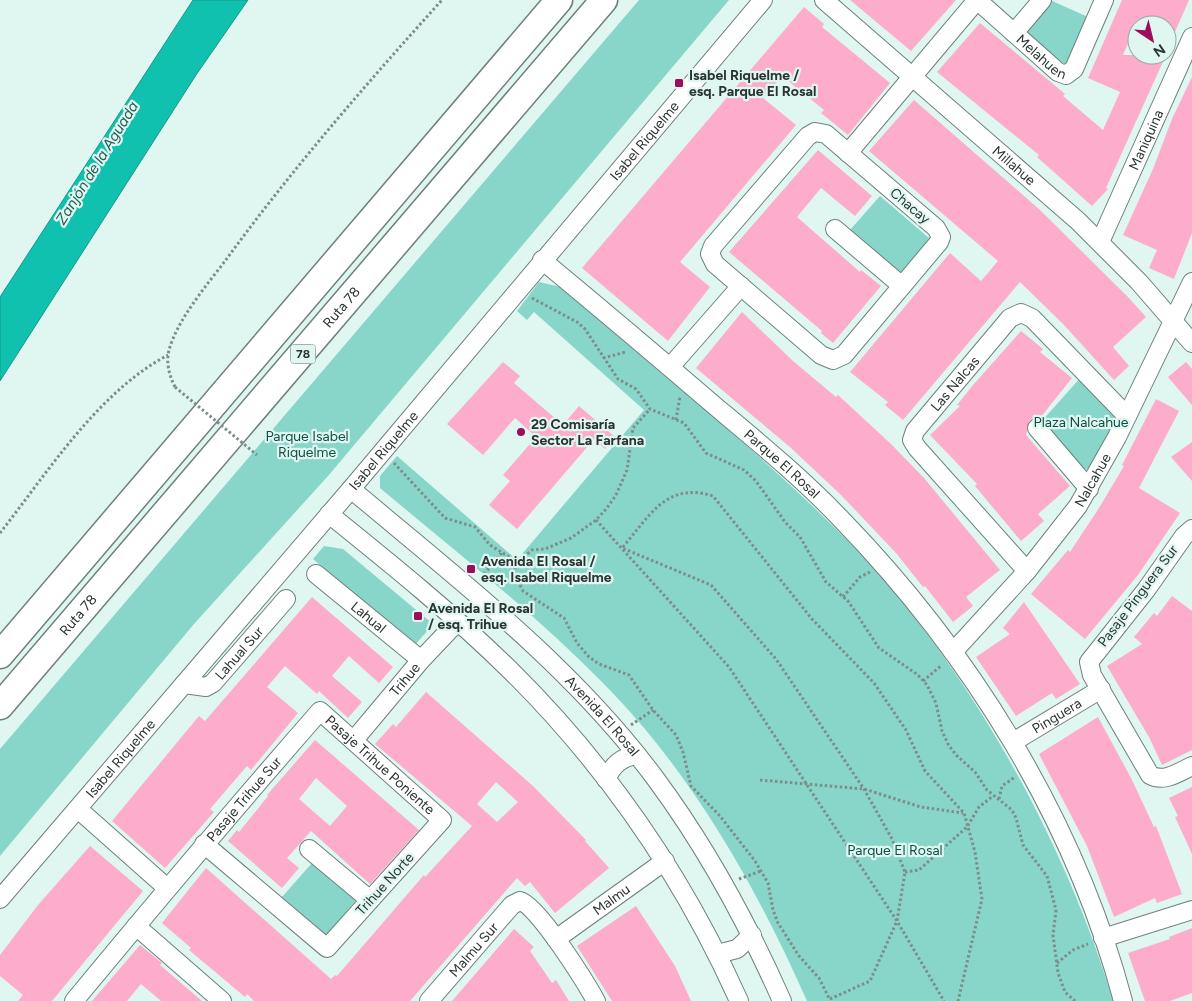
<svg xmlns="http://www.w3.org/2000/svg" width="1192" height="1001" font-family="Figtree,sans-serif">
<style>
.green{fill:#88d6c9}
.water{fill:#0fc1ae;stroke:#179789}
.building{fill:#feaccb;fill-rule:evenodd}
.lines{fill:none;stroke-linecap:round;stroke-linejoin:round}
.minor-casing{stroke:#6d817d;stroke-width:20}
.highway-casing{stroke:#6d817d;stroke-width:29}
.path{stroke:#7e8d8a;stroke-width:3;stroke-dasharray:2.5 2.5;stroke-linecap:butt}
.minor{stroke:#fff;stroke-width:18}
.highway{stroke:#fff;stroke-width:26}
.path-bridge{stroke:#7e8d8a;stroke-width:3;stroke-dasharray:2.5 2.5;stroke-linecap:butt}
.poi-dot{fill:#9c0d5b;stroke:#dff6f1;stroke-width:2}
.labels{text-anchor:middle;dominant-baseline:central;stroke-width:4.5;stroke-linejoin:round;paint-order:stroke}
.shield{fill:#dff6f1;stroke:#616e6b;stroke-width:1}
.shield-label{font-size:12px;font-weight:bold;fill:#2b3432}
.street-label{font-size:14px;fill:#2b3432;stroke:#dff6f1}
.poi-label{font-size:14px;font-weight:bold;fill:#2b3432;stroke:#dff6f1;text-anchor:start}
.park-label{font-size:14px;fill:#0d4f46;stroke:#dff6f1}
.water-label{font-size:15px;font-style:italic;fill:#215d55;stroke:#dff6f1}
</style>
<rect width="100%" height="100%" fill="#dff6f1"/>
<path class="green" d="M 639,0 L 729,0 L 328,476 L 194,624 L 0,856 L 0,749 Z
M 1050,0 L 1088,17 L 1071,59 L 1066,65 L 1023,32 Z
M 880,196 L 929,238 L 903,273 L 898,271 L 850,230 Z
M 539,282 L 561,287 C 656,370 756,448 845,538 C 964,658 1065,839 1113,1001 L 807,1001 C 756,886 691,771 602,682 C 533,612 455,551 380,488 L 380,476 L 397,456 L 517,560 L 644,410 L 534,312 L 527,320 L 517,311 Z
M 1081,377 L 1115,416 L 1114,424 L 1090,469 L 1081,469 L 1041,422 Z
M 324,546 L 343,549 L 433,624 L 415,645 L 313,559 Z
M 312,863 L 356,900 L 327,935 L 282,897 Z"/>
<path class="water" d="M 193,0 L 248,0 L 196,75 L 0,381 L 0,297 Z"/>
<path class="building" d="M 850,0 L 956,0 L 911,51 Z
M 1122,0 L 1189,0 L 1167,50 L 1167,25 L 1136,25 L 1123,55 L 1166,55 L 1106,188 L 1108,189 L 1092,206 L 1037,157 L 1039,155 L 937,72 L 980,23 L 1065,94 L 1063,96 L 1103,130 L 1120,92 L 1088,78 Z
M 804,7 L 824,24 L 822,27 L 890,83 L 848,135 L 821,113 L 824,110 L 782,76 L 763,98 L 796,125 L 680,262 L 710,287 L 668,341 L 582,268 Z
M 1192,77 L 1192,233 L 1174,279 L 1149,268 L 1157,250 L 1123,235 L 1153,169 L 1172,119 Z
M 914,100 L 1040,210 L 1128,297 L 1146,317 L 1113,347 L 1129,366 L 1114,380 L 1064,325 L 1020,282 L 903,420 L 885,405 L 888,402 L 850,372 L 950,253 L 981,281 L 998,261 L 869,151 Z
M 818,150 L 872,196 L 855,216 L 821,188 L 797,217 L 860,272 L 861,270 L 881,286 L 833,343 L 821,333 L 822,331 L 729,252 Z
M 742,312 L 793,361 L 836,397 L 838,395 L 891,444 L 924,478 L 1000,570 L 966,597 L 973,606 L 953,622 L 925,586 L 923,587 L 896,553 L 841,495 L 791,448 L 696,368 Z
M 1021,331 L 1043,349 L 1040,352 L 1072,378 L 1040,418 L 1030,420 L 1026,435 L 1070,486 L 1038,514 L 1044,521 L 1021,541 L 975,486 L 977,484 L 930,435 L 960,406 L 957,405 L 973,385 Z
M 503,362 L 520,376 L 514,383 L 563,425 L 579,406 L 615,437 L 605,449 L 594,439 L 517,529 L 489,505 L 510,481 L 503,475 L 536,437 L 515,418 L 483,455 L 447,424 Z
M 1186,362 L 1192,369 L 1192,405 L 1168,377 Z
M 1156,399 L 1179,411 L 1139,488 L 1180,513 L 1138,575 L 1085,639 L 1031,594 L 1068,550 L 1070,552 L 1099,508 L 1124,466 L 1122,465 Z
M 1192,442 L 1192,481 L 1171,457 Z
M 1172,596 L 1192,611 L 1192,750 L 1162,765 L 1149,737 L 1107,666 L 1142,644 L 1134,637 L 1154,613 L 1157,616 Z
M 312,597 L 393,667 L 379,683 L 349,656 L 332,676 L 362,702 L 348,718 L 319,691 L 317,694 L 285,666 L 267,687 L 298,713 L 251,770 L 247,766 L 210,809 L 214,812 L 165,868 L 112,821 L 199,716 L 205,721 Z
M 1024,602 L 1080,684 L 1056,699 L 1052,693 L 1016,716 L 976,657 L 1010,634 L 1003,628 Z
M 426,692 L 533,786 L 586,840 L 585,841 L 609,868 L 555,913 L 530,882 L 525,886 L 517,878 L 410,1001 L 254,1001 L 247,994 L 245,997 L 189,950 L 191,948 L 162,923 L 206,868 L 331,979 L 335,975 L 337,976 L 424,875 L 425,877 L 472,826 L 375,744 L 393,724 L 396,727 ZM 496,782 L 518,802 L 497,822 L 477,804 Z
M 1098,717 L 1131,778 L 1154,827 L 1156,826 L 1182,894 L 1157,903 L 1155,898 L 1114,917 L 1087,846 L 1039,754 Z
M 315,740 L 419,830 L 370,884 L 311,831 L 287,858 L 299,868 L 282,888 L 228,841 L 237,830 L 239,832 L 268,796 L 267,795 ZM 316,778 L 347,806 L 330,826 L 299,799 Z
M 1192,787 L 1192,854 L 1175,817 L 1178,816 L 1169,798 Z
M 90,846 L 143,891 L 52,1001 L 18,1001 L 23,995 L 0,976 L 0,955 L 38,905 Z
M 636,906 L 675,966 L 691,1001 L 612,1001 L 577,946 Z
M 1192,928 L 1192,993 L 1170,1001 L 1145,1001 L 1128,953 L 1170,939 L 1169,937 Z
M 514,929 L 534,947 L 530,951 L 552,983 L 556,980 L 569,1001 L 452,1001 Z
M 140,945 L 162,963 L 160,965 L 202,1001 L 161,1001 L 141,984 L 127,1001 L 92,1001 Z"/>
<g class="lines">
<defs>
<g id="minor">
<path id="s1" d="M 824,0 L 1078,221 L 1139,282 L 1192,343"/>
<path id="s2" d="M 977,0 L 1058,72 L 1066,75 L 1074,69 L 1104,0"/>
<path d="M 1014,33 L 1042,0"/>
<path d="M 815,132 L 826,134 L 936,228 L 941,237 L 939,242 L 844,355 L 833,360 L 821,355 L 715,264 L 710,254 L 713,246 L 808,136 Z"/>
<path d="M 848,153 L 977,0"/>
<path d="M 835,229 L 902,286"/>
<path id="s3" d="M 1100,242 L 1192,37"/>
<path id="s4" d="M 542,260 C 600,308 658,357 715,406 C 758,442 802,478 841,519 C 971,653 1075,820 1123,1001"/>
<path d="M 670,367 L 741,286"/>
<path d="M 1037,428 L 1089,489"/>
<path id="s5" d="M 351,489 C 458,579 571,665 655,778 C 707,848 747,922 782,1001"/>
<path d="M 329,514 C 391,564 453,614 510,670 C 606,765 684,878 739,1001"/>
<path d="M 1192,529 L 1184,536 L 1146,590 L 1089,662 L 1092,675 L 1150,775 C 1164,783 1179,772 1192,766"/>
<path id="s6" d="M 1027,571 L 917,448 L 912,440 L 915,431 L 1010,318 L 1021,313 L 1032,318 L 1127,416"/>
<path id="s7" d="M 316,574 L 421,660"/>
<path id="s8" d="M 953,652 L 1027,571 L 1078,506 L 1117,437 L 1192,282"/>
<path id="s9" d="M 184,684 L 206,687 L 213,683 L 286,599"/>
<path id="s10" d="M 354,740 L 421,660 L 457,622"/>
<path id="s11" d="M 1013,742 L 1101,689"/>
<path d="M 606,779 C 613,765 621,757 637,755"/>
<path d="M 78,809 L 167,888"/>
<path d="M 309,849 L 370,900"/>
<path id="s12" d="M 0,899 L 351,489 L 763,0"/>
<path d="M 136,926 L 222,1001"/>
<path d="M 1103,938 L 1192,910"/>
<path id="s13" d="M 556,939 L 665,861"/>
<path d="M 717,954 L 737,949 L 752,935"/>
<path id="s14" d="M 74,1001 C 155,903 236,807 320,711 L 442,820 L 327,948 L 204,844"/>
<path id="s15" d="M 429,1001 L 512,905 L 520,901 C 537,904 586,983 596,1001"/>
</g>
<g id="highway">
<path d="M 0,655 L 559,0"/>
<path id="s16" d="M 0,706 L 604,0"/>
</g>
</defs>
<use href="#minor" class="minor-casing"/>
<use href="#highway" class="highway-casing"/>
<path class="path" d="M 532,298 L 577,322 L 585,329 L 618,379 L 636,389 L 650,409 L 684,423 L 706,453 L 744,470 L 756,481 L 785,522 L 800,537 L 826,582 L 848,601 L 879,648 L 918,675 L 927,685 L 936,703 L 942,731 L 948,744 L 956,755 L 975,772 L 987,790 L 1012,810 L 1016,818 L 1023,845 L 1047,876 L 1056,910 L 1053,935 L 1058,973 L 1065,992 L 1075,1001
M 603,358 L 626,352
M 175,387 C 169,375 166,363 169,350 C 178,318 208,284 228,257 C 294,167 367,83 442,0
M 676,420 L 680,396
M 394,463 L 445,518 L 475,527 L 490,545 L 517,562 L 532,550 L 545,549 L 571,538 L 596,520 L 607,508 L 616,495 L 627,470 L 633,428 L 650,409
M 596,520 L 729,667 L 897,921 L 944,1001
M 0,533 C 48,472 98,392 168,355
M 517,562 L 514,573 L 523,591 L 564,618 L 577,643 L 589,657 L 599,664 L 629,675 L 653,710 L 676,735 L 683,752 L 691,786 L 720,816 L 755,861 L 768,883 L 773,910 L 778,923 L 799,956 L 819,978 L 830,1000
M 481,578 L 502,552
M 843,597 L 860,577 L 870,572
M 923,681 L 942,665
M 631,725 L 653,710
M 760,780 L 864,789 L 921,807 L 963,813
M 999,799 L 1002,786 L 1015,777
M 905,872 L 919,870 L 967,827 L 979,807 L 993,796
M 739,879 L 761,871
M 1057,963 L 1073,950 L 1088,944
M 830,999 L 870,981 L 897,921 L 905,872 L 892,839 L 864,789 L 776,659 L 711,585 L 622,548 C 649,517 666,481 713,496 L 812,619 L 874,683 L 906,730 L 925,771 L 964,813 L 975,852 L 982,899 L 958,1001"/>
<use href="#minor" class="minor"/>
<use href="#highway" class="highway"/>
<path class="path-bridge" d="M 175,387 L 257,455"/>
</g>
<g class="poi-dot">
<rect x="674" y="78" width="10" height="10" rx="2.5"/>
<circle cx="521" cy="432" r="5"/>
<rect x="466" y="564" width="10" height="10" rx="2.5"/>
<rect x="413" y="611" width="10" height="10" rx="2.5"/>
</g>
<g class="labels">
<rect class="shield" x="290.5" y="344.5" width="25" height="19" rx="4"/>
<g class="shield-label">
<text x="303" y="354">78</text>
</g>
<g class="street-label">
<text stroke="none"><textPath href="#s2" startOffset="86">Melahuen</textPath></text>
<text stroke="none"><textPath href="#s3" startOffset="112">Maniquina</textPath></text>
<text stroke="none"><textPath href="#s12" startOffset="995">Isabel Riquelme</textPath></text>
<text stroke="none"><textPath href="#s1" startOffset="252">Millahue</textPath></text>
<text transform="translate(910 206) rotate(40)">Chacay</text>
<text stroke="none"><textPath href="#s16" startOffset="525">Ruta 78</textPath></text>
<text stroke="none"><textPath href="#s6" startOffset="246">Las Nalcas</textPath></text>
<text stroke="none"><textPath href="#s12" startOffset="590">Isabel Riquelme</textPath></text>
<text stroke="none"><textPath href="#s4" startOffset="315">Parque El Rosal</textPath></text>
<text stroke="none"><textPath href="#s8" startOffset="222">Nalcahue</textPath></text>
<text transform="translate(1138 596) rotate(-53)">Pasaje Pinguera Sur</text>
<text stroke="none"><textPath href="#s16" startOffset="120">Ruta 78</textPath></text>
<text stroke="none"><textPath href="#s7" startOffset="68">Lahual</textPath></text>
<text stroke="none"><textPath href="#s9" startOffset="70">Lahual Sur</textPath></text>
<text stroke="none"><textPath href="#s10" startOffset="79">Trihue</textPath></text>
<text stroke="none"><textPath href="#s11" startOffset="51">Pinguera</textPath></text>
<text stroke="none"><textPath href="#s5" startOffset="339">Avenida El Rosal</textPath></text>
<text stroke="none"><textPath href="#s12" startOffset="185">Isabel Riquelme</textPath></text>
<text stroke="none"><textPath href="#s14" startOffset="461">Pasaje Trihue Poniente</textPath></text>
<text stroke="none"><textPath href="#s14" startOffset="264">Pasaje Trihue Sur</textPath></text>
<text transform="translate(385 884) rotate(-48)">Trihue Norte</text>
<text stroke="none"><textPath href="#s13" startOffset="68">Malmu</textPath></text>
<text stroke="none"><textPath href="#s15" startOffset="68">Malmu Sur</textPath></text>
</g>
<g class="poi-label">
<text x="689" y="75">Isabel Riquelme /<tspan x="689" dy="16">esq. Parque El Rosal</tspan></text>
<text x="531" y="424">29 Comisaría<tspan x="531" dy="16">Sector La Farfana</tspan></text>
<text x="481" y="561">Avenida El Rosal /<tspan x="481" dy="16">esq. Isabel Riquelme</tspan></text>
<text x="428" y="608">Avenida El Rosal<tspan x="428" dy="16">/ esq. Trihue</tspan></text>
</g>
<g class="park-label">
<text x="1081" y="422">Plaza Nalcahue</text>
<text x="307" y="436">Parque Isabel<tspan x="307" dy="16">Riquelme</tspan></text>
<text x="895" y="850">Parque El Rosal</text>
</g>
<g class="water-label">
<text transform="translate(97 163) rotate(-58)">Zanjón de la Aguada</text>
</g>
</g>
<g transform="translate(1152 40) rotate(145)"><circle r="24" fill="#dff6f1" stroke="#97a8a5"/>
<path d="M0-4L9 19L0 12L-9 19Z" fill="#9c0d5b"/>
<text y="-8" font-size="14" font-weight="bold" text-anchor="middle" fill="#2b3432">N</text>
</g>
</svg>
